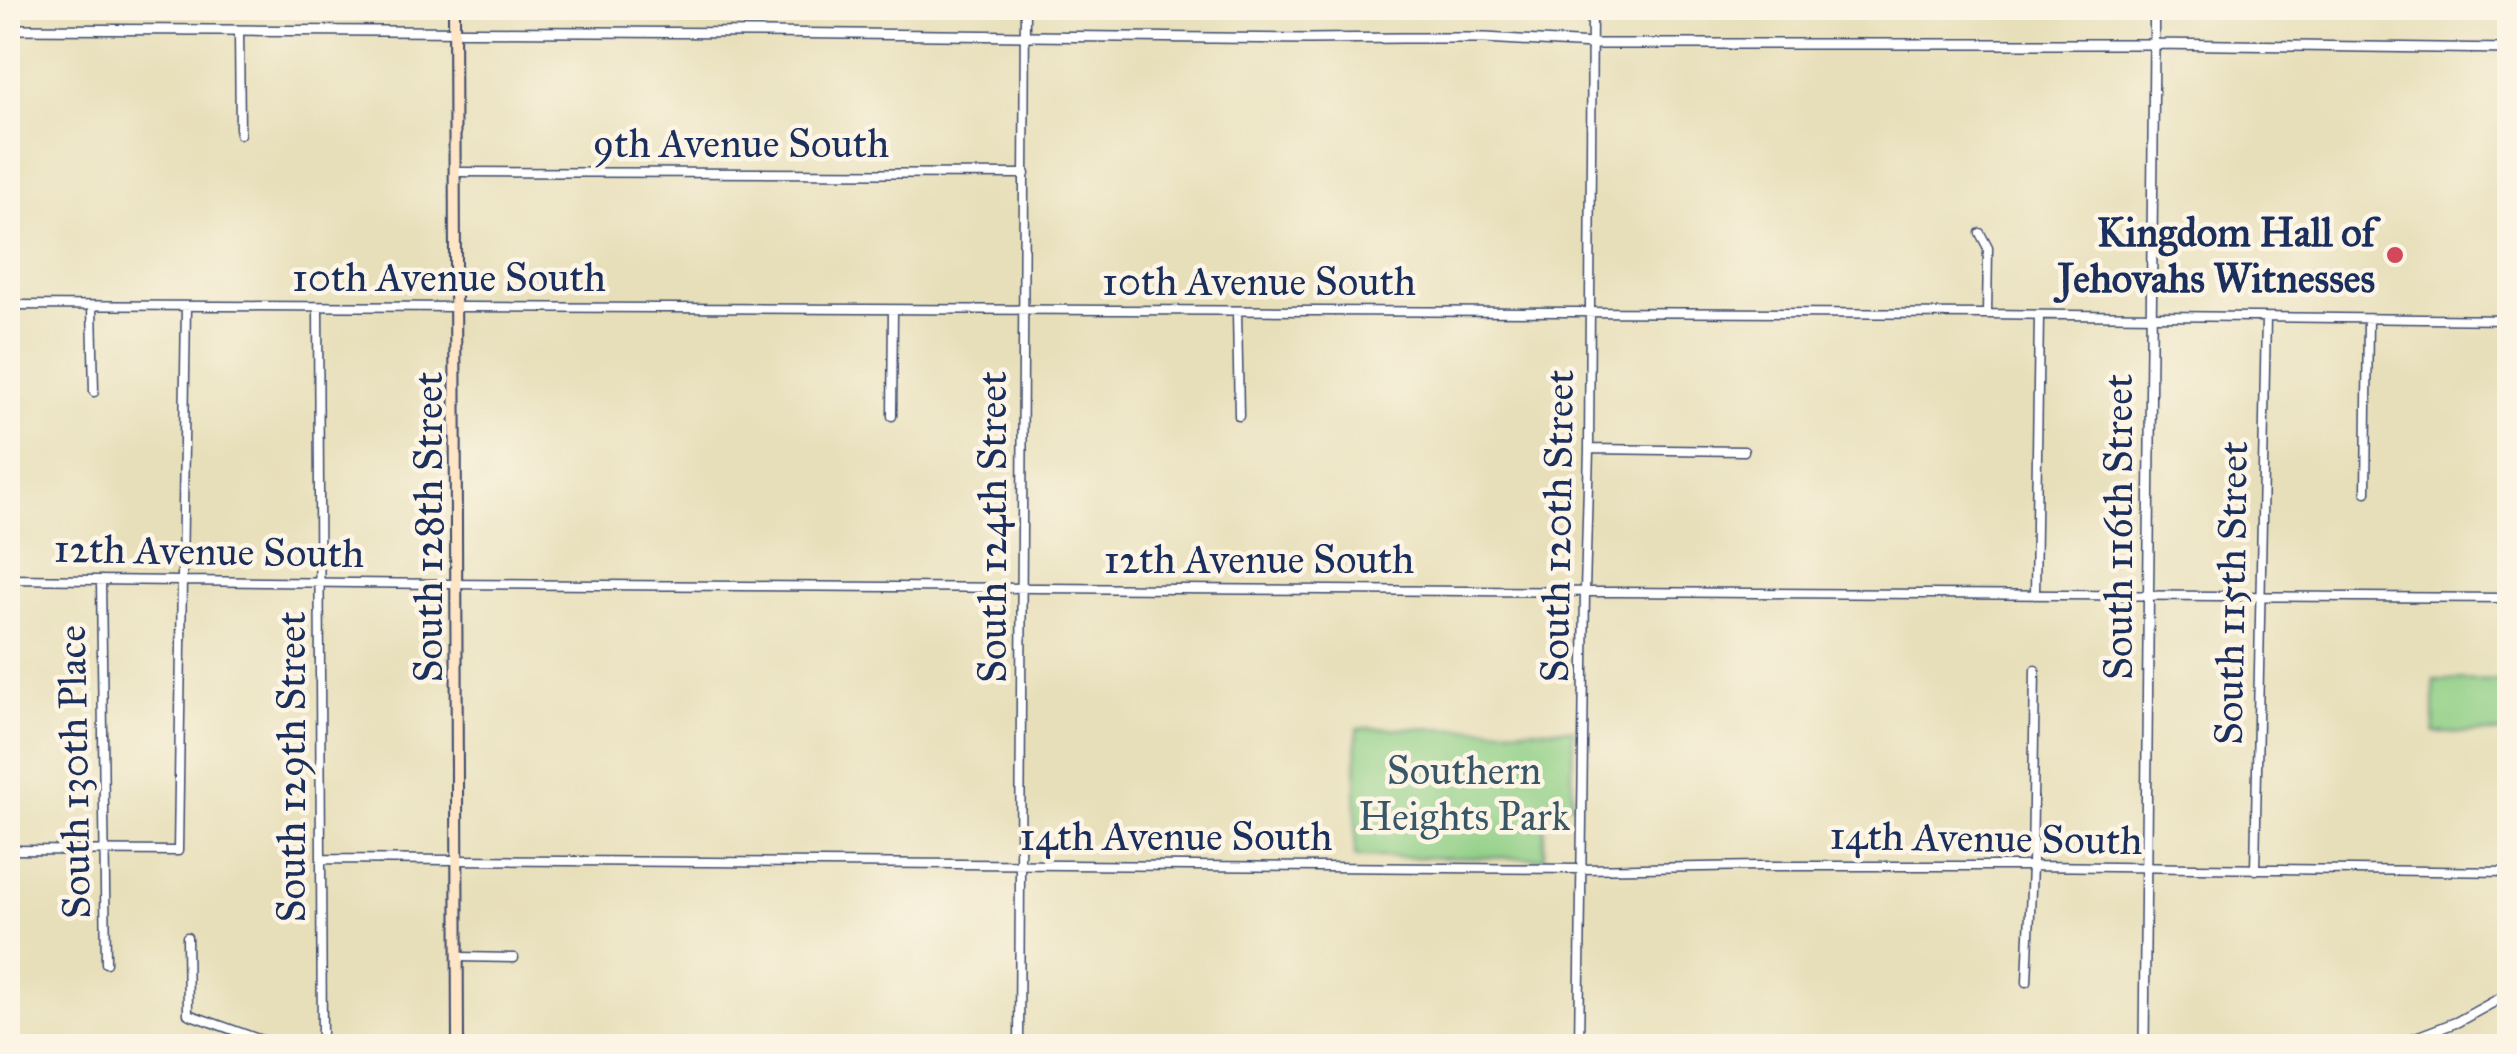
<svg xmlns="http://www.w3.org/2000/svg" width="2517" height="1054" font-family="'IM FELL Great Primer',serif">
<style>
.green{fill:#90cf86;stroke:#567f72;stroke-width:2.5}
.lines{fill:none;stroke-linecap:round;stroke-linejoin:round}
.minor-casing{stroke:#3a496c;stroke-width:11}
.tertiary-casing{stroke:#3a496c;stroke-width:12}
.secondary-casing{stroke:#3a496c;stroke-width:14}
.minor{stroke:#fff;stroke-width:8}
.tertiary{stroke:#fff;stroke-width:9}
.secondary{stroke:#fde5c5;stroke-width:10}
.poi-dot{fill:#d1495b;stroke:#fcf5e5;stroke-width:4}
.labels{text-anchor:middle;dominant-baseline:central;stroke-width:9;stroke-linejoin:round;paint-order:stroke}
.street-label{font-size:40px;fill:#1b2f5e;stroke:#fcf5e5}
.poi-label{font-size:40px;font-weight:bold;fill:#1b2f5e;stroke:#fcf5e5;text-anchor:end}
.park-label{font-size:40px;fill:#385768;stroke:#fcf5e5}
</style>
<rect width="100%" height="100%" fill="#fcf5e5"/>
<filter id="ink" filterUnits="userSpaceOnUse"><feTurbulence type="fractalNoise" baseFrequency=".01" numOctaves="2"/><feDisplacementMap in="SourceGraphic" scale="20" xChannelSelector="R" yChannelSelector="G"/><feConvolveMatrix kernelMatrix="1 2 1 2 8 2 1 2 1" color-interpolation-filters="sRGB"/></filter>
<filter id="wash" filterUnits="userSpaceOnUse"><feTurbulence type="fractalNoise" baseFrequency=".0048" numOctaves="4" result="noise"/><feDisplacementMap in="SourceGraphic" scale="40" xChannelSelector="R" yChannelSelector="G"/><feGaussianBlur stdDeviation="2.25" result="paint"/><feColorMatrix in="noise" values="0 0 0 0 0 0 0 0 0 0 0 0 0 0 0 0 0 1.4 0 .05"/><feComposite in="paint" operator="in"/></filter>
<g filter="url(#wash)">
<rect width="100%" height="100%" fill="#e7dfb9"/>
<path class="green" d="M 2434,680 L 2509,681 L 2509,733 L 2434,733 Z
M 1357,728 L 1573,729 L 1572,804 L 1544,804 L 1544,858 L 1355,857 Z"/>
</g>
<g filter="url(#ink)">
<g class="lines">
<defs>
<path id="minor" d="M 239,30 L 240,134
M 2154,44 L 2154,8
M 456,172 L 1025,174
M 1980,233 L 1988,248 L 1987,314
M 8,305 L 1987,314 L 2510,320
M 92,306 L 94,392
M 318,307 L 322,1046
M 1237,312 L 1239,416
M 892,416 L 893,310
M 1589,449 L 1744,451
M 2366,492 L 2368,319
M 8,579 L 442,584 L 2510,598
M 101,580 L 106,963
M 2035,594 L 2039,315
M 8,850 L 178,851 L 186,306
M 321,859 L 1581,869 L 1761,866 L 2032,866 L 2510,872
M 2255,870 L 2266,318
M 187,937 L 188,1014 L 278,1046
M 459,957 L 514,958
M 2027,982 L 2032,866 L 2035,670
M 1019,1046 L 1025,8
M 1579,1046 L 1585,591 L 1589,449 L 1592,8"/>
<path id="tertiary" d="M 8,29 L 762,33 L 1309,39 L 1402,38 L 1485,38 L 1593,44 L 2154,44 L 2510,49
M 2144,1046 L 2154,44
M 2393,1046 L 2457,1022 L 2510,993"/>
<path id="secondary" d="M 454,8 L 458,1046"/>
</defs>
<use href="#minor" class="minor-casing"/>
<use href="#tertiary" class="tertiary-casing"/>
<use href="#secondary" class="secondary-casing"/>
<use href="#minor" class="minor"/>
<use href="#tertiary" class="tertiary"/>
<use href="#secondary" class="secondary"/>
</g>
</g>
<circle class="poi-dot" cx="2395" cy="255" r="10"/>
<g class="labels">
<g class="street-label">
<text x="741" y="143">9th Avenue South</text>
<text x="449" y="277">10th Avenue South</text>
<text x="1259" y="281">10th Avenue South</text>
<text transform="translate(1557 526) rotate(-89)">South 120th Street</text>
<text transform="translate(428 527) rotate(-90)">South 128th Street</text>
<text transform="translate(992 527) rotate(-90)">South 124th Street</text>
<text transform="translate(2118 527) rotate(-90)">South 116th Street</text>
<text transform="translate(209 551) rotate(1)">12th Avenue South</text>
<text x="1259" y="559">12th Avenue South</text>
<text transform="translate(2231 593) rotate(-89)">South 115th Street</text>
<text transform="translate(291 767) rotate(-90)">South 129th Street</text>
<text transform="translate(74 772) rotate(-91)">South 130th Place</text>
<text x="1176" y="836">14th Avenue South</text>
<text transform="translate(1986 838) rotate(1)">14th Avenue South</text>
</g>
<g class="poi-label">
<text x="2375" y="232">Kingdom Hall of<tspan x="2375" dy="46">Jehovahs Witnesses</tspan></text>
</g>
<g class="park-label">
<text x="1464" y="770">Southern<tspan x="1464" dy="46">Heights Park</tspan></text>
</g>
</g>
<rect width="2517" height="1054" fill="none" stroke="#fcf5e5" stroke-width="40"/>
</svg>
